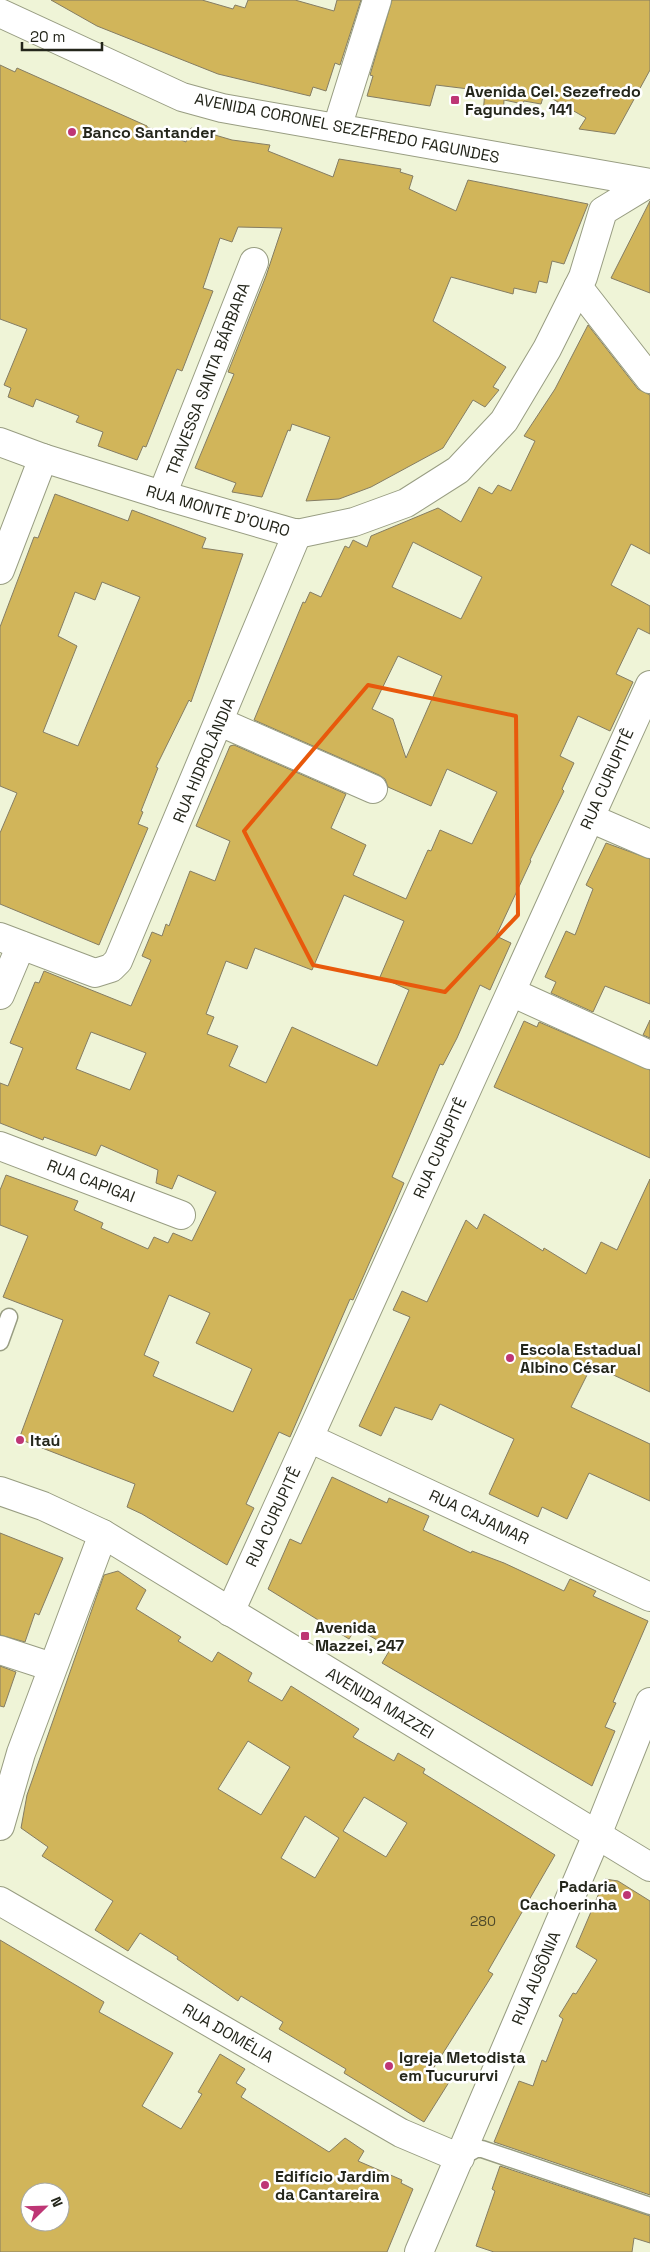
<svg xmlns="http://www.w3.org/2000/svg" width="650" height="2252" font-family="'Space Grotesk',sans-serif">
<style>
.building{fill:#d1b55a;stroke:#857d63;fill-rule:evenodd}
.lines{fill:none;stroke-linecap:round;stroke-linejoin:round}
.service-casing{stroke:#989d82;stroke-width:19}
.minor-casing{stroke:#989d82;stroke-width:30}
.tertiary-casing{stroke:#989d82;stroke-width:30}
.secondary-casing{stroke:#989d82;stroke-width:30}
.service{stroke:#fff;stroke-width:16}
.minor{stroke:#fff;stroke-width:28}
.tertiary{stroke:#fff;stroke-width:28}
.secondary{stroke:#fff;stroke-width:28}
.marked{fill:none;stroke:#e8590c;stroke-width:4;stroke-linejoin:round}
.poi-dot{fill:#be3675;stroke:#fff;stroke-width:2}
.labels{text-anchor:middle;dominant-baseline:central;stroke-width:5;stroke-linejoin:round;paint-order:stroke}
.number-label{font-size:14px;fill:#4f4a2b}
.poi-label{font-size:16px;font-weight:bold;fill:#24261b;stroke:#fff;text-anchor:start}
.street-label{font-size:16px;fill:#24261b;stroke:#fff}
</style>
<rect width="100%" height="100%" fill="#eff4d7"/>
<path class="building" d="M 51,0 L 202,0 L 233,9 L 235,5 L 245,8 L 248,0 L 295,0 L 334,11 L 337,0 L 361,0 L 340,65 L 335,63 L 326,91 L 313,87 L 310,96 L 218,74 L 97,26 Z
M 392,0 L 650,0 L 650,70 L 615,134 L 579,129 L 586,118 L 544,94 L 541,104 L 524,101 L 523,104 L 504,100 L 503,117 L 483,114 L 485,91 L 436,85 L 430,106 L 367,96 L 373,76 L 370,75 Z
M 0,65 L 15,72 L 17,68 L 147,126 L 147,127 L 186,142 L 191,128 L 232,140 L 270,145 L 268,151 L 333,177 L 339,159 L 401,169 L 400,172 L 413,176 L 409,189 L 456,211 L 468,180 L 588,204 L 564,264 L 552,261 L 547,283 L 539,281 L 536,293 L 514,288 L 513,294 L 451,277 L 433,321 L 506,367 L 493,387 L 499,390 L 485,407 L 473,400 L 443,448 L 371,487 L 339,499 L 306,501 L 330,437 L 292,424 L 290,431 L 288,430 L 262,497 L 232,492 L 236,483 L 195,468 L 234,374 L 228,372 L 266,276 L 282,228 L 238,227 L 232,242 L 220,238 L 203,288 L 213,291 L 182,371 L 177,369 L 146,447 L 143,446 L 137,460 L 98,446 L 103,432 L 76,422 L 79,416 L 36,399 L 33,407 L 8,397 L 11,388 L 4,385 L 27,329 L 0,319 Z
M 650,201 L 650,293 L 611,278 Z
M 588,325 L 638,389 L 650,395 L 650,554 L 631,544 L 611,585 L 650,606 L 650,634 L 638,628 L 616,674 L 633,682 L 610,731 L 578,716 L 560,756 L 574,763 L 562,789 L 564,791 L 530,860 L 531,861 L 496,936 L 511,943 L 490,990 L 480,985 L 457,1038 L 443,1065 L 440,1064 L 392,1177 L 404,1183 L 393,1209 L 353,1300 L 350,1299 L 290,1437 L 279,1432 L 246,1504 L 254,1508 L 227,1565 L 142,1514 L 127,1507 L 135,1484 L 19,1439 L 63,1320 L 3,1297 L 28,1236 L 0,1225 L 0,1190 L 6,1175 L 78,1201 L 74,1210 L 103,1223 L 101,1228 L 148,1249 L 154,1237 L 168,1243 L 173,1233 L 192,1241 L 216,1192 L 178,1175 L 172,1189 L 156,1183 L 158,1170 L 101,1145 L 96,1156 L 44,1137 L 43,1140 L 0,1123 L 0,1083 L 8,1086 L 23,1048 L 10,1043 L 35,982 L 39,983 L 44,971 L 131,1006 L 151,960 L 142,956 L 152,932 L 162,936 L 166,924 L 169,926 L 190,871 L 215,881 L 230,841 L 196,826 L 230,746 L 234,745 L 346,794 L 331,828 L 366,845 L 353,875 L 406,899 L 428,850 L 431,851 L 440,830 L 472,844 L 497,792 L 447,769 L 431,806 L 388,787 L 385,779 L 379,775 L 254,720 L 303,602 L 305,603 L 310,592 L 321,597 L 345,546 L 349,548 L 353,540 L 367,547 L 371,536 L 438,508 L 461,522 L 479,487 L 492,494 L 498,485 L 511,491 L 535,441 L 524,436 L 555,389 ZM 413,542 L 482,577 L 461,619 L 392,587 ZM 398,656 L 442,676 L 406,758 L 393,719 L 372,709 ZM 344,895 L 404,921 L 380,977 L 409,990 L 377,1066 L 292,1027 L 266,1083 L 229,1066 L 238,1046 L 207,1034 L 214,1017 L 206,1014 L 226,961 L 247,969 L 255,948 L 312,970 ZM 91,1032 L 146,1053 L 130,1090 L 76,1069 ZM 169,1295 L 210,1313 L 196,1343 L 252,1369 L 233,1412 L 153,1376 L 159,1362 L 144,1355 Z
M 55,494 L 128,521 L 132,510 L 206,538 L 202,548 L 243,554 L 191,702 L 189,700 L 156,767 L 158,768 L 141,811 L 143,812 L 138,824 L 148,828 L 99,945 L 0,904 L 0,833 L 17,793 L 0,786 L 0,627 L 34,537 L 38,538 ZM 102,582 L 140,597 L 78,746 L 43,732 L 77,646 L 58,636 L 75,592 L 95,600 Z
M 606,843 L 650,859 L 650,1004 L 605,986 L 593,1012 L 551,993 L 556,982 L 545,977 L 566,931 L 575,935 L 593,889 L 586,885 Z
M 650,1020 L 650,1038 L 643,1035 Z
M 524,1021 L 537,1027 L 539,1022 L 650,1070 L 650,1158 L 494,1087 Z
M 650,1179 L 650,1392 L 592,1365 L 571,1407 L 650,1444 L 650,1501 L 589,1473 L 567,1519 L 542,1507 L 538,1517 L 489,1494 L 514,1439 L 440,1404 L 432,1420 L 395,1407 L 381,1436 L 359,1426 L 410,1317 L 393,1310 L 402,1291 L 427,1302 L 466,1220 L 477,1229 L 484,1214 L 543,1251 L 544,1248 L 586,1274 L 601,1242 L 617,1250 Z
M 332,1477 L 387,1503 L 389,1498 L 429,1516 L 423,1530 L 471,1553 L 472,1551 L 504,1563 L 564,1591 L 570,1579 L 596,1591 L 593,1596 L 648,1621 L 613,1702 L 616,1703 L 605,1727 L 615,1731 L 592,1786 L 382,1663 L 391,1648 L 356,1628 L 349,1639 L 268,1589 L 290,1539 L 301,1544 Z
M 0,1533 L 63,1558 L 39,1615 L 35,1613 L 25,1642 L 0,1635 Z
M 118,1571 L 146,1590 L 136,1609 L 181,1637 L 178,1641 L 212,1662 L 218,1652 L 252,1673 L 248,1681 L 282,1701 L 291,1686 L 359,1729 L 353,1737 L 394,1761 L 398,1753 L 425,1769 L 423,1773 L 555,1855 L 488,1971 L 493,1974 L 433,2069 L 451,2079 L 424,2122 L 344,2073 L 346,2069 L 279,2029 L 283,2022 L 241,1996 L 238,2001 L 177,1959 L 178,1957 L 140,1933 L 128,1951 L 95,1930 L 113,1901 L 42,1856 L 48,1847 L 21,1828 L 27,1795 L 104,1575 ZM 248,1741 L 290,1767 L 261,1815 L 218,1789 ZM 364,1797 L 407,1823 L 386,1857 L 343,1831 ZM 305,1816 L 339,1838 L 315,1878 L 281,1858 Z
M 0,1666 L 16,1672 L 4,1707 L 0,1706 Z
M 605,1879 L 618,1881 L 650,1901 L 650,2195 L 494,2142 L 519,2081 L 533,2086 L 542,2060 L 546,2062 L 563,2019 L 559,2016 L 573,1993 L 576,1994 L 597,1960 L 576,1947 Z
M 0,1940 L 104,2002 L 99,2012 L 173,2053 L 142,2106 L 181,2129 L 202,2094 L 198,2092 L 220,2054 L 245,2069 L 236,2083 L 246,2089 L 241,2097 L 329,2152 L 345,2138 L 364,2151 L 358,2161 L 402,2180 L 401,2183 L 413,2189 L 387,2252 L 0,2252 ZM 30,2192 L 60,2192 L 60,2222 L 30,2222 Z
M 500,2166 L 650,2216 L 650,2243 L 634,2238 L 632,2252 L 494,2252 L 476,2246 L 495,2191 L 492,2189 Z"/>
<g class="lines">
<defs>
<path id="service" d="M 0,1342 L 9,1317
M 460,2158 L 476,2149 L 482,2149 L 650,2206"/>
<path id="minor" d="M 337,128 L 377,0
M 578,287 L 650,379
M 162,495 L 254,262
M 0,570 L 43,458
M 220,722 L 373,789
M 590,818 L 650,844
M 0,937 L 95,973 L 111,968 L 118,961 L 297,534
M 511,992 L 650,1055
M 0,995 L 21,945
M 0,1146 L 181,1215
M 309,1438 L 650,1597
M 230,1612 L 650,685
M 0,1650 L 52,1667
M 0,1826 L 21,1753 L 103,1534
M 0,1901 L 401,2133 L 460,2158
M 419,2252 L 597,1835 L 650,1702"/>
<path id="tertiary" d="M 0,1491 L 43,1506 L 103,1534 L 650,1867"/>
<path id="secondary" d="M 0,13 L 182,97 L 222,108 L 650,183
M 0,442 L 43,458 L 162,495 L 297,534 L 354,522 L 406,503 L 458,470 L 504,421 L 547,349 L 583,277 L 603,211 L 649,183"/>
</defs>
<use href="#service" class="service-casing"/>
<use href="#minor" class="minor-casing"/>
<use href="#tertiary" class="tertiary-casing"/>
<use href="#secondary" class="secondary-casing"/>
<use href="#service" class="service"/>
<use href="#minor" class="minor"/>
<use href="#tertiary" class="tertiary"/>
<use href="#secondary" class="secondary"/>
</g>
<path class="marked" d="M 368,685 L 516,716 L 518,915 L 445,992 L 313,965 L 244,831 Z"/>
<g class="poi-dot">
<rect x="450" y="95" width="10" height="10" rx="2.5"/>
<circle cx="72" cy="132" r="5"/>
<circle cx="510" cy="1358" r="5"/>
<circle cx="20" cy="1440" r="5"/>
<rect x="300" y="1631" width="10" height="10" rx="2.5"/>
<circle cx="627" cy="1895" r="5"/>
<circle cx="389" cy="2066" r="5"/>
<circle cx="265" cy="2185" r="5"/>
</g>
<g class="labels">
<g class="number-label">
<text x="483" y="1921">280</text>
</g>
<g class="poi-label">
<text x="465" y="91">Avenida Cel. Sezefredo<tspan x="465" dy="18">Fagundes, 141</tspan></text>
<text x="82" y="132">Banco Santander</text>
<text x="520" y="1349">Escola Estadual<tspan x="520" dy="18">Albino César</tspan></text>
<text x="30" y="1440">Itaú</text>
<text x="315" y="1627">Avenida<tspan x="315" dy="18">Mazzei, 247</tspan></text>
<text x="617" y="1886" text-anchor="end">Padaria<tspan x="617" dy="18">Cachoerinha</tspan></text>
<text x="399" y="2057">Igreja Metodista<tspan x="399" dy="18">em Tucururvi</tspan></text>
<text x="275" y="2176">Edifício Jardim<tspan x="275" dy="18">da Cantareira</tspan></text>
</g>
<g class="street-label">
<text transform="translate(347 128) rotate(11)">AVENIDA CORONEL SEZEFREDO FAGUNDES</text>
<text transform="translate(208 379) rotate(-69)">TRAVESSA SANTA BÁRBARA</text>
<text transform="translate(218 511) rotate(16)">RUA MONTE D'OURO</text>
<text transform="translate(204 760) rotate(-67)">RUA HIDROLÂNDIA</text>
<text transform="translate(607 779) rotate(-66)">RUA CURUPITÊ</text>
<text transform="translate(440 1148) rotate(-66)">RUA CURUPITÊ</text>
<text transform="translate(91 1181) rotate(21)">RUA CAPIGAI</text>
<text transform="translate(273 1517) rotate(-65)">RUA CURUPITÊ</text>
<text transform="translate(479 1517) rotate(25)">RUA CAJAMAR</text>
<text transform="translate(380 1703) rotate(31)">AVENIDA MAZZEI</text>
<text transform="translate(536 1978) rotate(-67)">RUA AUSÔNIA</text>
<text transform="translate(228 2033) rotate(30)">RUA DOMÉLIA</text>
</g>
</g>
<g transform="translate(45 2207) rotate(67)"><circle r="24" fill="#ffffff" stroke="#a7a8a4"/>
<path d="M0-4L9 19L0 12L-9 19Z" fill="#be3675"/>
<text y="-8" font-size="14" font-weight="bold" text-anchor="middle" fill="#24261b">N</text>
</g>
<path d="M22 42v8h80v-8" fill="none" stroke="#24261b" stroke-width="2.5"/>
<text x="30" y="42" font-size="15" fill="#24261b" stroke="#ffffff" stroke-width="4" paint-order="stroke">20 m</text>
</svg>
